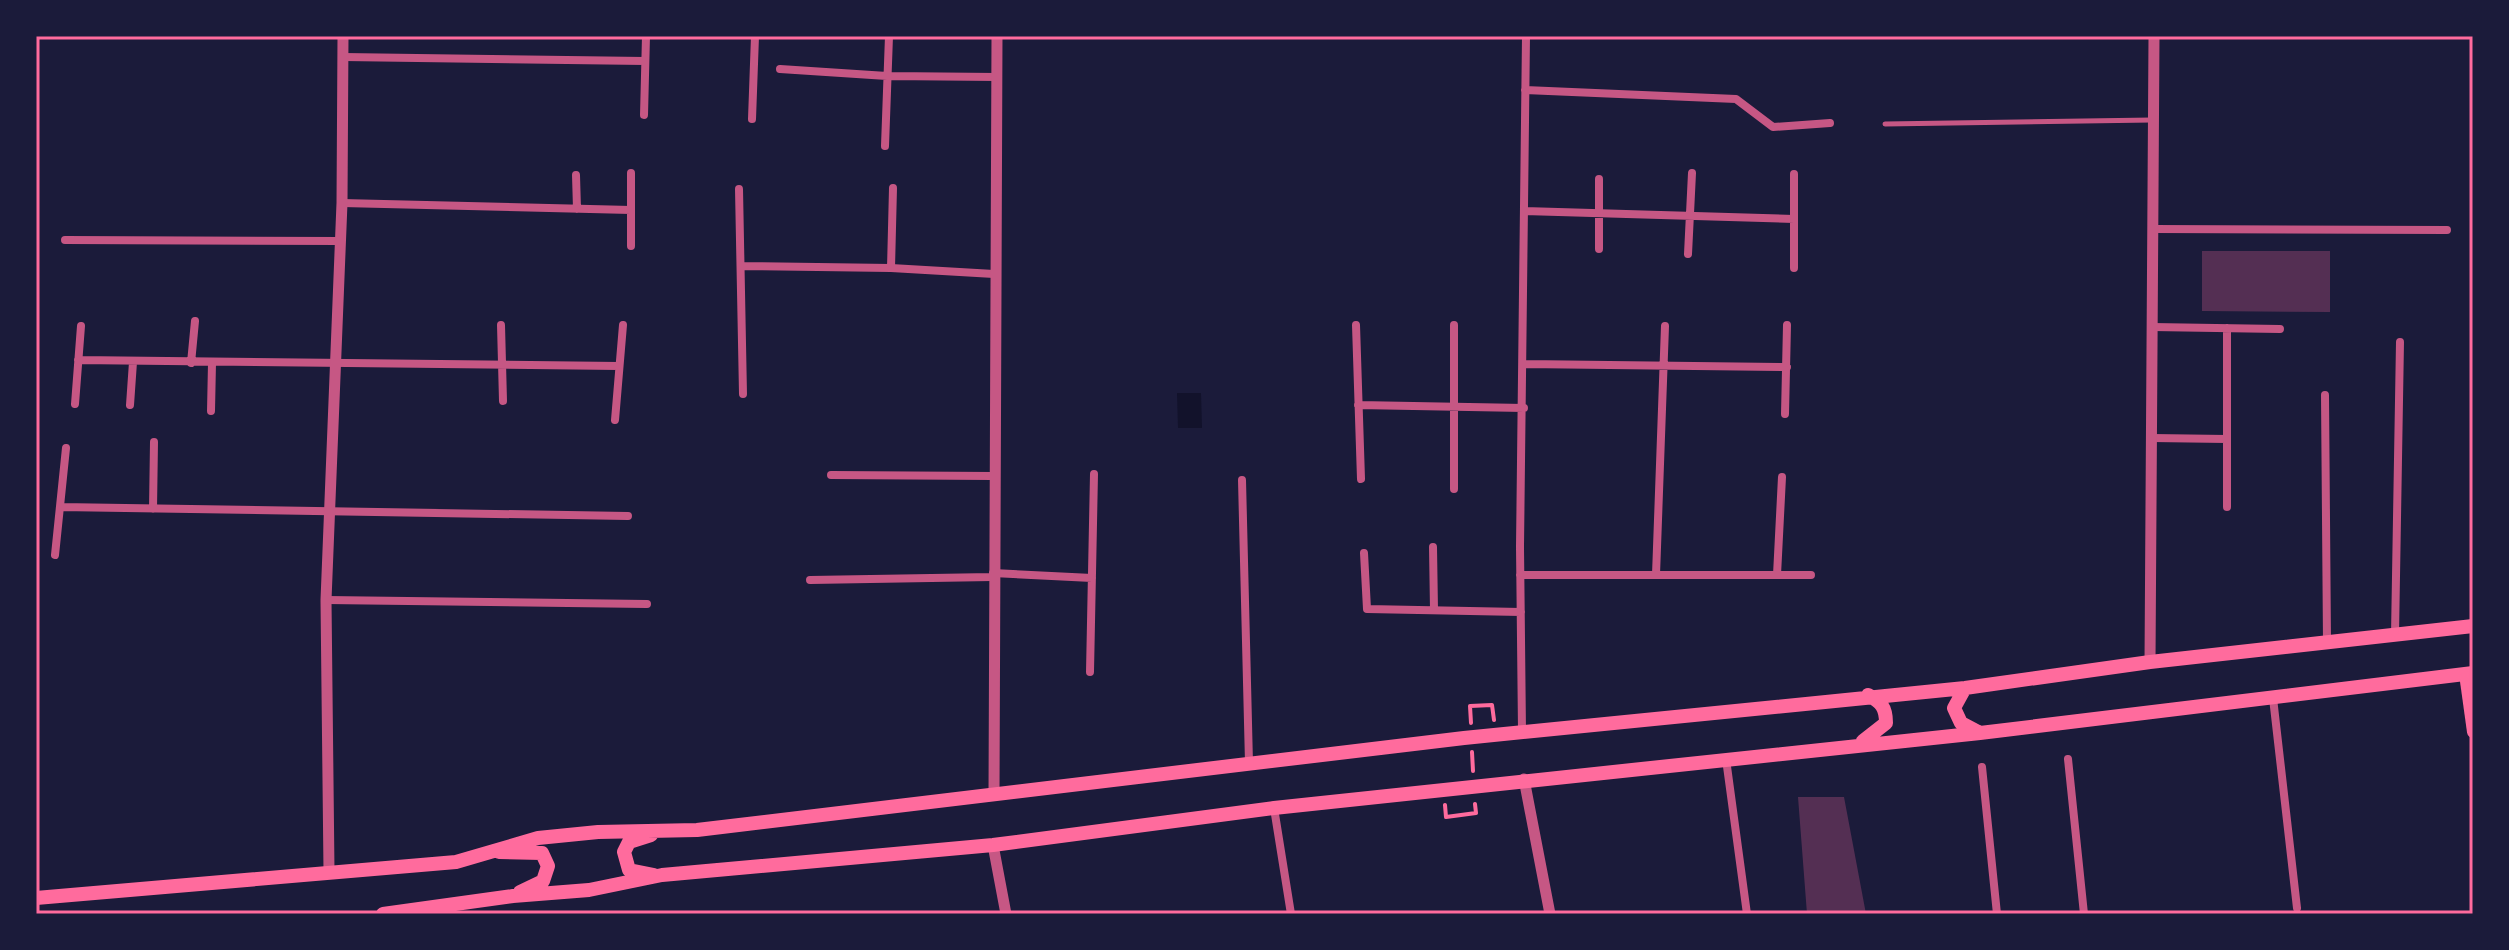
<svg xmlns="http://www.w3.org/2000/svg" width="2509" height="950" font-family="'Archivo Narrow',sans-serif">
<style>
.water{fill:#12122b}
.building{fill:#542f53}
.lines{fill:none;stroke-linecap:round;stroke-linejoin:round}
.path{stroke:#ff6b9d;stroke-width:4}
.service{stroke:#c65784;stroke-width:5}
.minor{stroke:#c65784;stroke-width:8}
.tertiary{stroke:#c65784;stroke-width:11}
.secondary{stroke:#ff6b9d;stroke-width:12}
.primary{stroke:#ff6b9d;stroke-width:14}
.neatline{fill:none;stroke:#ff6b9d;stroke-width:3}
</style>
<rect width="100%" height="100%" fill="#1b1b3a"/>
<path class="water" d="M 1177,393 L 1201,393 L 1202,428 L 1178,428 Z"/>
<path class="building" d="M 2202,251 L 2330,251 L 2330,312 L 2202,311 Z
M 1798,797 L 1844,797 L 1866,914 L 1807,914 Z"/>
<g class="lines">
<path class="path" d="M 1471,723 L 1470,706 L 1492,705 L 1494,720
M 1472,752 L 1473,771
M 1445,805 L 1446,817 L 1476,813 L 1475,804"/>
<path class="service" d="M 1885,124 L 2152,120"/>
<path class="minor" d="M 343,57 L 645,61
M 780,69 L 887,76 L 997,77
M 1525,90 L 1736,99 L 1773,127 L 1830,123
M 644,115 L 646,36
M 752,119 L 755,36
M 885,146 L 889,36
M 1794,174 L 1794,268
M 576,175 L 577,209
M 739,189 L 743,394
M 342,203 L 631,210
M 1524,211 L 1794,219
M 2153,229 L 2447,230
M 65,240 L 340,241
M 631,246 L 631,173
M 1599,249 L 1599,179
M 1688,254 L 1692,173
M 741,266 L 891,268 L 994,274
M 891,268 L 893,188
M 501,325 L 503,401
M 1356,325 L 1361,479
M 2152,327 L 2280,329
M 78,360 L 619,366
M 191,363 L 195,321
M 1524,364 L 1787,367
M 2325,395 L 2327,642
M 75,404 L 81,326
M 130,405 L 133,362
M 1358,405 L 1524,408
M 211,411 L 212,363
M 1785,414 L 1787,325
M 615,420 L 623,325
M 2152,438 L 2227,439
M 831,475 L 993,476
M 1242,480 L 1249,763
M 1454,489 L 1454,325
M 60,507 L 628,516
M 2227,507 L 2227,328
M 153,509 L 154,442
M 1433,547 L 1434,610
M 1364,553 L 1367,609 L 1521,612
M 55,555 L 66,448
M 993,573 L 1092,578
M 1520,575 L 1811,575
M 1656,575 L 1665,326
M 1777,575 L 1782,477
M 810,580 L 992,577
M 326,600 L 647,604
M 2395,635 L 2400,342
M 1090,672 L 1094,474
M 2273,698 L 2297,908
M 1522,731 L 1520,547 L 1526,36
M 1726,759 L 1747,914
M 2068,759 L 2084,914
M 1982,767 L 1997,914
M 1274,808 L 1291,914"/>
<path class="tertiary" d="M 2150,662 L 2154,36
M 1524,779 L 1550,914
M 994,794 L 997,36
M 993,845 L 1006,914
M 329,871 L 326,600 L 342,203 L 343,36"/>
<path class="secondary" d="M 2465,674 L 2473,732"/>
<path class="primary" d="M 1965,688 L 1954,708 L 1961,723 L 1978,732
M 1863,741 L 1886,723 C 1886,707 1881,702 1868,695
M 651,835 L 629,842 L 624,852 L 629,870 L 654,875
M 499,852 L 542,853 L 548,866 L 543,881 L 520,892
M 36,898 L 456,862 L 538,838 L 598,832 L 697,830 L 1464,738 L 1965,688 L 2150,662 L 2473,626
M 383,914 L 513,896 L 589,890 L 662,875 L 993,845 L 1274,808 L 1980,733 L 2473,673"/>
</g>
<rect width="2509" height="950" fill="none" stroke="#1b1b3a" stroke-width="76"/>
<rect x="38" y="38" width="2433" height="874" class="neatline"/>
</svg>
